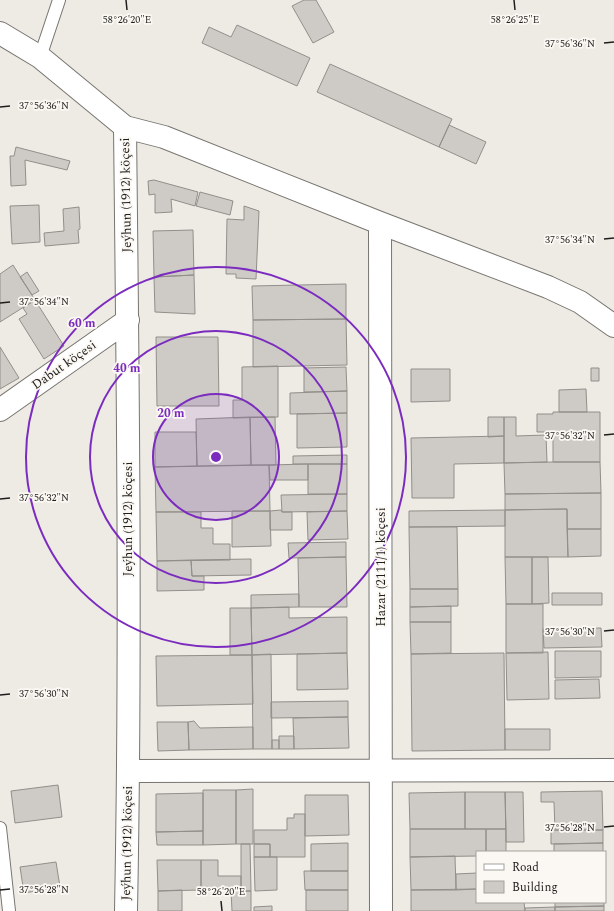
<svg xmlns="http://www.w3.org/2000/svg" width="614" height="911" font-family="Spectral,serif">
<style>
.building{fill:#cecbc6;stroke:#928f8a}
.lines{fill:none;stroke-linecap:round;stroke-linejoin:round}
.service-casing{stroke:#787570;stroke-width:14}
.minor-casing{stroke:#787570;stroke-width:24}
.service{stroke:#fff;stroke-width:12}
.minor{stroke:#fff;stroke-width:22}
.ticks{fill:none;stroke:#1f1e1c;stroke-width:1.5}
.ring{fill:none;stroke:#7b2cbf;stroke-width:2}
.labels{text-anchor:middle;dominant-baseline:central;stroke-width:3.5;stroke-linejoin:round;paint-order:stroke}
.street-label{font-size:13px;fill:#1f1e1c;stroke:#fbf8f3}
.ticks-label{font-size:10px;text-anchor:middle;fill:#1f1e1c;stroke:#fbf8f3;stroke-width:3.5;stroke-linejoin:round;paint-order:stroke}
.centre{fill:#7b2cbf;stroke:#fbf8f3;stroke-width:2}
.ring-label{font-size:12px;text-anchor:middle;font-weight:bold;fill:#7b2cbf;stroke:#fbf8f3;stroke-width:3.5;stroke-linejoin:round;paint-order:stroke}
</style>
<rect width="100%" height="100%" fill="#eeebe5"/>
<path class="building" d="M 304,0 L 316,0 L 334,32 L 313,43 L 292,6 Z
M 237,25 L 310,58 L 297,86 L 202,43 L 209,27 L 231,37 Z
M 330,64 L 452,119 L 439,147 L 317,92 Z
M 449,125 L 486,142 L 476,164 L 439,147 Z
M 16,147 L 70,161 L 67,170 L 25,160 L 26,185 L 11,186 L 10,156 L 14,156 Z
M 154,180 L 198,192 L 195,206 L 171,199 L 172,212 L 155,213 L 155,194 L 149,195 L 148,181 Z
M 200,192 L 233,201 L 230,215 L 196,206 Z
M 39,205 L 40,242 L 12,244 L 10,206 Z
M 244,206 L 259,211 L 256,279 L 236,278 L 236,274 L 226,274 L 227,219 L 244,220 Z
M 79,207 L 80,229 L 78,230 L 79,243 L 45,246 L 44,233 L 64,231 L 63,209 Z
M 193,230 L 194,275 L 154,277 L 153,231 Z
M 13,265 L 35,300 L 0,322 L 0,274 Z
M 27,272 L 39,291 L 32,295 L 20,277 Z
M 194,275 L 195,314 L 155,312 L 154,277 Z
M 346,284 L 346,319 L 253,320 L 252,286 Z
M 35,300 L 64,346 L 44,359 L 19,319 L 27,314 L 23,308 Z
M 346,319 L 347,365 L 253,367 L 253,320 Z
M 156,337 L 218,337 L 219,406 L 157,406 Z
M 0,347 L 19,378 L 0,389 Z
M 278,366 L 278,417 L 233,418 L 233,400 L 242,400 L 242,367 Z
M 346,367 L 347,391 L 304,392 L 304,368 Z
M 591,368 L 599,368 L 599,381 L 591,381 Z
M 411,369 L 450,369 L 450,401 L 411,402 Z
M 586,389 L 587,412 L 559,412 L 559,390 Z
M 347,391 L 347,413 L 290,414 L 290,393 Z
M 553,412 L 600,412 L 600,462 L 553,462 L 553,432 L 537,432 L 537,414 L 553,414 Z
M 347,413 L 347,447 L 297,448 L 297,414 Z
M 250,417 L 275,417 L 276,465 L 251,465 Z
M 250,417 L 251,465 L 197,466 L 196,419 Z
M 488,417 L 504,417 L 504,436 L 488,437 Z
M 504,417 L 516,417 L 516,436 L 546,435 L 547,462 L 504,463 Z
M 155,432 L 196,432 L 197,466 L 155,467 Z
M 504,436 L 504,463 L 454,464 L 454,498 L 412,498 L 411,438 Z
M 347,455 L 347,464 L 293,464 L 293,456 Z
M 553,462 L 600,462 L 601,493 L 505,494 L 504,463 Z
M 308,464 L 308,480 L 270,480 L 269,465 Z
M 308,464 L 347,464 L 347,494 L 308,494 Z
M 269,465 L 270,511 L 156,512 L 155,467 Z
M 601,493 L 601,529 L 567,529 L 567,509 L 505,510 L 505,494 Z
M 347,494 L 347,511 L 282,512 L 281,495 Z
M 567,509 L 568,557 L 505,557 L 505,510 Z
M 281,510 L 282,512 L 292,512 L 292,530 L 270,530 L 270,511 Z
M 505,510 L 505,526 L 409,527 L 409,511 Z
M 232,511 L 270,511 L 271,546 L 232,547 Z
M 347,511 L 348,539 L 308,540 L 307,512 Z
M 156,512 L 201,512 L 201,528 L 213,528 L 213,544 L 230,544 L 230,560 L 157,561 Z
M 409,527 L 457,527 L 458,589 L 410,589 Z
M 567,529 L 601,529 L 601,556 L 568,557 Z
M 346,542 L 346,557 L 289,558 L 288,543 Z
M 346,557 L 347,607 L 299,607 L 298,558 Z
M 505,557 L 532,557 L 532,604 L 506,604 Z
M 532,557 L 548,557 L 549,603 L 532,604 Z
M 251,559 L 251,575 L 192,576 L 191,560 Z
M 191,560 L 192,576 L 204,576 L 204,590 L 157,591 L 157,561 Z
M 410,589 L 458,589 L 458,606 L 410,607 Z
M 552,593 L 602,593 L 602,605 L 552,605 Z
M 299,594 L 299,607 L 251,608 L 251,595 Z
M 506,604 L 543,604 L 543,653 L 506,653 Z
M 451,606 L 451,622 L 410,622 L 410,607 Z
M 289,607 L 289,618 L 347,617 L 347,653 L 252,655 L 251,608 Z
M 230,608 L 251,608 L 252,655 L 230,655 Z
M 410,622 L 451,622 L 451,653 L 411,654 Z
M 601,628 L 602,647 L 544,648 L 543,629 Z
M 555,651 L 601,651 L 601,677 L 555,678 Z
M 548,652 L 549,699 L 507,700 L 506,653 Z
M 347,653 L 348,689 L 297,690 L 297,654 Z
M 504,653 L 505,750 L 412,751 L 411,654 Z
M 271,654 L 272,749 L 253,749 L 252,655 Z
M 252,655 L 253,704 L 157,706 L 156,656 Z
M 599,679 L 600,698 L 555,699 L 555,680 Z
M 348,701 L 348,717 L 271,718 L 271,702 Z
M 348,717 L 349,748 L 294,749 L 293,718 Z
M 194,721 L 200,728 L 253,727 L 253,749 L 189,750 L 188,722 Z
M 157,722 L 188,722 L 189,750 L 158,751 Z
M 505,729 L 550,729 L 550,750 L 505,750 Z
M 279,736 L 294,736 L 294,749 L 279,749 Z
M 272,740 L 279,740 L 279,749 L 272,749 Z
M 58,785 L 62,817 L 15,823 L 11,791 Z
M 253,789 L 253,844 L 236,844 L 236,790 Z
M 203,790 L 236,790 L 236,844 L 203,845 Z
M 602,791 L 603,830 L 555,830 L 554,802 L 541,802 L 541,792 Z
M 465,792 L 505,792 L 506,829 L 465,829 Z
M 465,792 L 465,829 L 410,829 L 409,793 Z
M 505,792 L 523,792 L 524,842 L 506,842 Z
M 203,793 L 203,831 L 156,832 L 156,794 Z
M 305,795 L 348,795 L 349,835 L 305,836 Z
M 294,814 L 305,814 L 305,857 L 270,857 L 270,844 L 254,844 L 254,830 L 287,830 L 287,818 L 294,818 Z
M 410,829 L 486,829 L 486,852 L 477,852 L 477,856 L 410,857 Z
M 486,829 L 506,829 L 506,852 L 486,852 Z
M 551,830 L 603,830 L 603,843 L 551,844 Z
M 203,831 L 203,845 L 157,845 L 156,832 Z
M 348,843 L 348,871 L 311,871 L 311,844 Z
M 603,843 L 603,852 L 554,852 L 554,844 Z
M 241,844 L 250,844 L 251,891 L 241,891 Z
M 254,844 L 270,844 L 270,857 L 254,857 Z
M 455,856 L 456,890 L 411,890 L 410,857 Z
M 254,857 L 277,857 L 277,890 L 255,891 Z
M 157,860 L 201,860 L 201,890 L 158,891 Z
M 201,860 L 218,860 L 218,876 L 241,876 L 241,891 L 251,891 L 251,911 L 232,911 L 231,890 L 201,890 Z
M 56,862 L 60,887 L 24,893 L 20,867 Z
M 304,871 L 348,871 L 348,890 L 305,890 Z
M 477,873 L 477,889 L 456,890 L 456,874 Z
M 477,889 L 477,902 L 524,902 L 525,911 L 411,911 L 411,890 Z
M 182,890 L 182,911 L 158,911 L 158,891 Z
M 306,890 L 348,890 L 348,911 L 306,911 Z
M 555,902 L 604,902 L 604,906 L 555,907 Z
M 272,906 L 272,911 L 254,911 L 254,907 Z
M 604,906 L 604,911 L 555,911 L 555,907 Z
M 555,907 L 555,911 L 525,911 L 525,908 Z"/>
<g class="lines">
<defs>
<path id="service" d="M 40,57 L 59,0
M 0,828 L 9,911"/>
<path id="minor" d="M 0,33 L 40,57 L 125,127 L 164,137 L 380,223 L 548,287 L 580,302 L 614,326
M 125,127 C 128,388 131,650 126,911
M 380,223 L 381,911
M 0,410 L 128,320
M 129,771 L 614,770"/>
</defs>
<use href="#service" class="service-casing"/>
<use href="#minor" class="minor-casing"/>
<use href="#service" class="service"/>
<use href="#minor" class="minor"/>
</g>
<path class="ticks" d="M 126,0 L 127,10M 514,0 L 515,10M 604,43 L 614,42M 0,107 L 10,106M 604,239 L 614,238M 0,303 L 10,302M 604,435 L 614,434M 0,499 L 10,498M 604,631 L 614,630M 0,695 L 10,694M 604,827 L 614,826M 0,890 L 10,889M 221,901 L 222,911"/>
<circle cx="216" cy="457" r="63" fill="#7b2cbf" fill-opacity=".12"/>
<g class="ring">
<circle cx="216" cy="457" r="63"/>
<circle cx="216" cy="457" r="126"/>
<circle cx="216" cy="457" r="190"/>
</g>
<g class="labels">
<g class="street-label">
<text transform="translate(126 195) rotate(-91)">Jeýhun (1912) köçesi</text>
<text transform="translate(64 365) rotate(-35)">Dabut köçesi</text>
<text transform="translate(128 519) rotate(-90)">Jeýhun (1912) köçesi</text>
<text transform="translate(381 567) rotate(-90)">Hazar (2111/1) köçesi</text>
<text transform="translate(127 843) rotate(-89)">Jeýhun (1912) köçesi</text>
</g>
</g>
<g class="ticks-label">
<text x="127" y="23">58°26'20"E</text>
<text x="515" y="23">58°26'25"E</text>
<text x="570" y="47">37°56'36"N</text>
<text x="44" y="109">37°56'36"N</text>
<text x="570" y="243">37°56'34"N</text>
<text x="44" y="305">37°56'34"N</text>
<text x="570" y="439">37°56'32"N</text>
<text x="44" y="501">37°56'32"N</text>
<text x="570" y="635">37°56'30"N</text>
<text x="44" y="697">37°56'30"N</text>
<text x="570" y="831">37°56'28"N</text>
<text x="44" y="893">37°56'28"N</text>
<text x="221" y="895">58°26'20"E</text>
</g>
<circle cx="216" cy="457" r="6" class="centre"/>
<g class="ring-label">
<text x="82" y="327">60 m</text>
<text x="127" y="372">40 m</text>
<text x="171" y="417">20 m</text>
</g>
<rect x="476" y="851" width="130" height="52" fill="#fbf8f3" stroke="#a3a19d"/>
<rect x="484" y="864" width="20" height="6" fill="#ffffff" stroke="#a3a19d"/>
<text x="512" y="871" font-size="12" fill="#1f1e1c">Road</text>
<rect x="484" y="881" width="20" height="12" fill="#cecbc6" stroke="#a3a19d"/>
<text x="512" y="891" font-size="12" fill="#1f1e1c">Building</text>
</svg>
